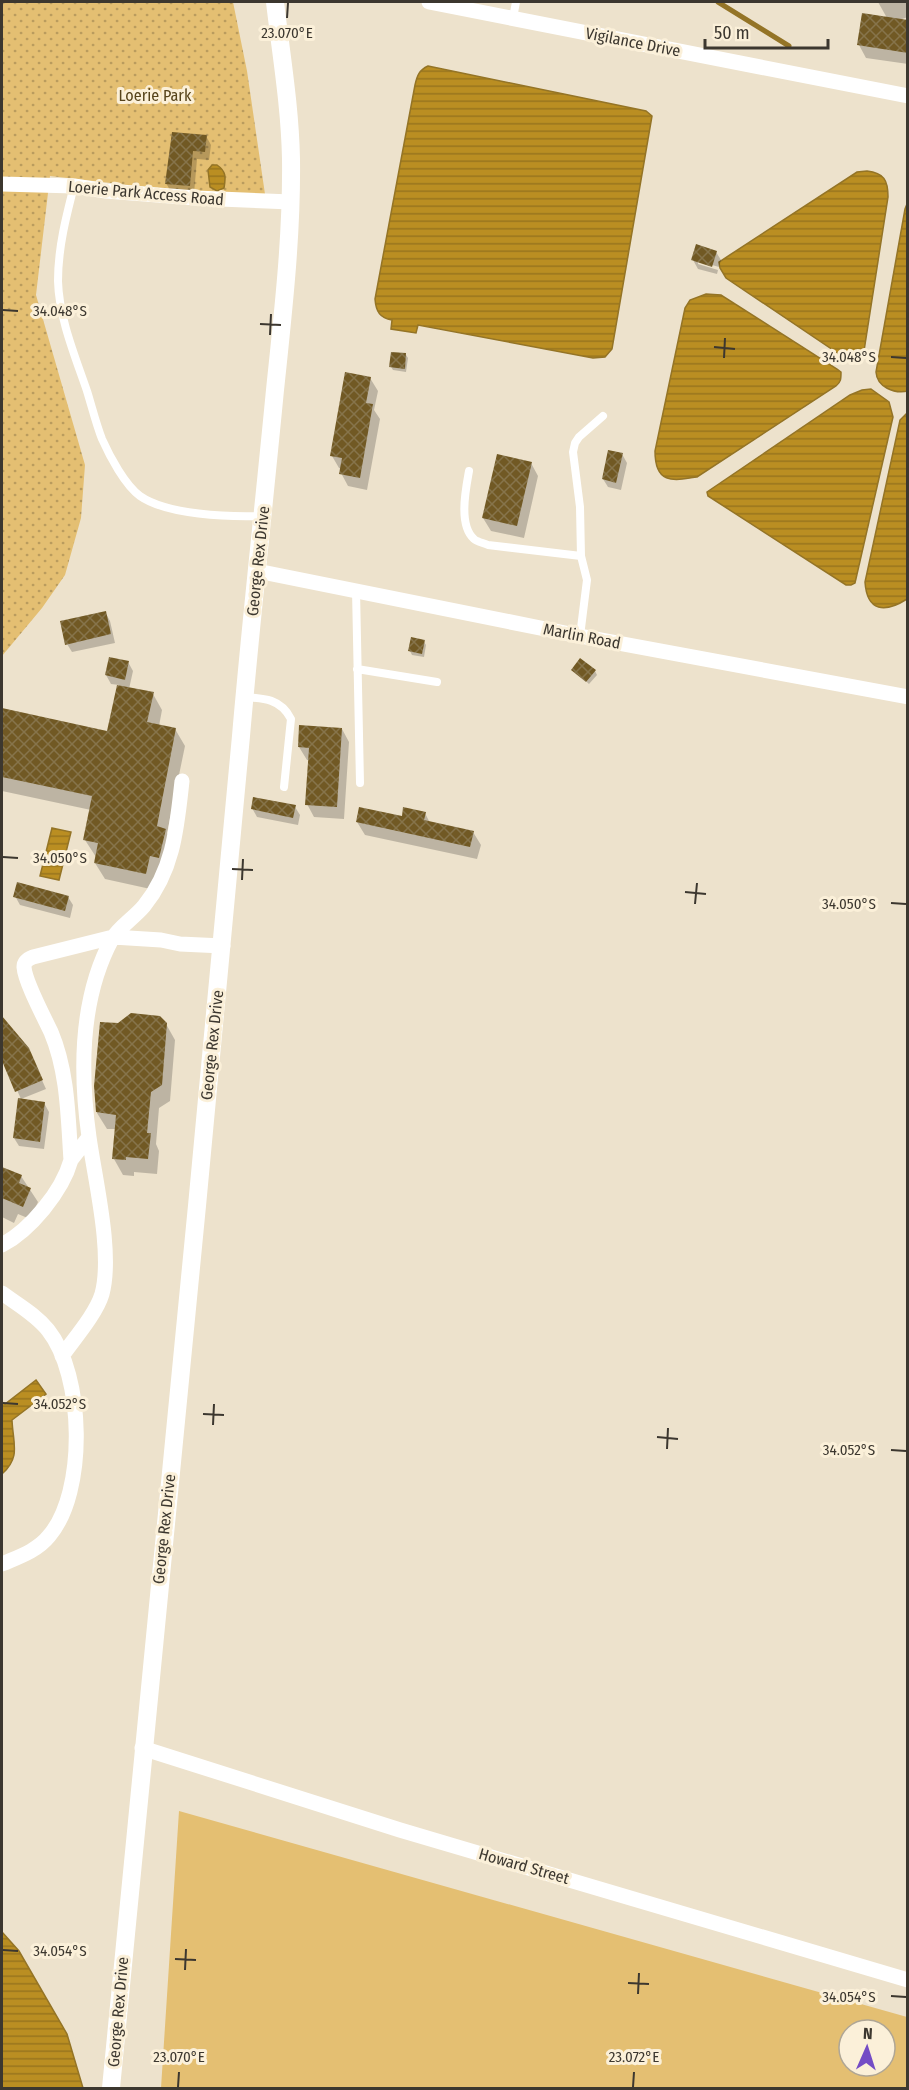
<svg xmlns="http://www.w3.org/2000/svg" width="909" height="2090" font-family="'Fira Sans Condensed',sans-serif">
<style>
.grass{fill:#e4bf72;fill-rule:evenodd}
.park{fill:url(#park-dots)}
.water{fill:url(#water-rules);stroke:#947426;stroke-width:1.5}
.shadow{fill:#0003}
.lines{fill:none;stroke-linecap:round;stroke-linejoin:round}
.stream{stroke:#947426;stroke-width:5}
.building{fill:url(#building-cross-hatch)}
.service{stroke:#fff;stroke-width:8}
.minor{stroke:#fff;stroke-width:15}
.tertiary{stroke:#fff;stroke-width:18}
.ticks{fill:none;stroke:#3c372f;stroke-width:2}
.labels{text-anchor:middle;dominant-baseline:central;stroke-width:6;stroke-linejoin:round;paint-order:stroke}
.street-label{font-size:16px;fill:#3c372f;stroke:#fbf0d9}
.park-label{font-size:16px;fill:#56431a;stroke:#fbf0d9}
.ticks-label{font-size:15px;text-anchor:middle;fill:#3c372f;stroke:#fbf0d9;stroke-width:6;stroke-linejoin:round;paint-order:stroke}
</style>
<defs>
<pattern id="park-dots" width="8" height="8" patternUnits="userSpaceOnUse" patternTransform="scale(1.5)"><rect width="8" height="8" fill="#e4bf72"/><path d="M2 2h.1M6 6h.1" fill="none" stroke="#ba9c5e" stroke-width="1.8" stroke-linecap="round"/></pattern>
<pattern id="water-rules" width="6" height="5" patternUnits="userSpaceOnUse" patternTransform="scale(1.5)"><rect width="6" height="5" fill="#ba8e22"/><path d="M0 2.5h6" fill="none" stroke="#98751e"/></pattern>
<pattern id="building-cross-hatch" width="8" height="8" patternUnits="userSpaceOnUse" patternTransform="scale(1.5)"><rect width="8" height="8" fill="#715924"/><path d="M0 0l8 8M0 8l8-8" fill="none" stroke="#86744b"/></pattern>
</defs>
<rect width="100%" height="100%" fill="#ede2cc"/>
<path class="grass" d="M 179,1811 L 907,2017 L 907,2088 L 161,2088 ZM 849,2030 L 885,2030 L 885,2066 L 849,2066 Z"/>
<path class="park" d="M 2,2 L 233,2 L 247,71 L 266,201 L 50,176 L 36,295 L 85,465 L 81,518 L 65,575 L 42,608 L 2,656 Z"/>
<path class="water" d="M 428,66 L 646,111 L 652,116 L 612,349 L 605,357 L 593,358 L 418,325 L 416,333 L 391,329 L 392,320 C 380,318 376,312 375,299 L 415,85 C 417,76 419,70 428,66 Z
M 212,165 L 217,165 C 226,171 226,177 224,188 L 217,191 L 210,187 L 208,170 Z
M 867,171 C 884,173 888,180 888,197 L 864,351 L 860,357 L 842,356 L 726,278 L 720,268 L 719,262 L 857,172 Z
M 907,204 L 908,391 C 894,394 877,387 876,372 L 905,209 Z
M 706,294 L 721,295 L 837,369 L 841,372 C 841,379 841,382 836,386 L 697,477 C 672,481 655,484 655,451 L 685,308 L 690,300 Z
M 871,389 L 889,402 L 893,417 L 855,583 L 851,585 L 846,585 L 708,496 L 707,492 L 850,395 L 862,390 Z
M 907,413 L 907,599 C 885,613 867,612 865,582 L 900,420 Z
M 52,828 L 71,832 L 59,880 L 40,876 Z
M 36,1380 L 46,1394 L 12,1420 C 13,1444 21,1457 2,1474 L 2,1402 L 5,1404 Z
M 2,1932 L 19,1951 L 67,2034 L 83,2088 L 2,2088 Z"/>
<path class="shadow" d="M 878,2 L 908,2 L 908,17 L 899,20 L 908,21 L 908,64 L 866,58 L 859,45 L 887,18 Z
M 206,136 L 211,145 L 209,160 L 197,159 L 194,194 L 171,192 L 166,183 L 169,172 Z
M 716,252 L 721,260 L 719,267 L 698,261 L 698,264 L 718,270 L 717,274 L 698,269 L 693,260 Z
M 406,355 L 408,358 L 406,372 L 393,370 L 391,367 Z
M 370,378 L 378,391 L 374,410 L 380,419 L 367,490 L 348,486 L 341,473 L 342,469 L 339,468 L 332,456 Z
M 622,454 L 627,463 L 621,490 L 608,487 L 603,479 Z
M 531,463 L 538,476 L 524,538 L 491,531 L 483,518 Z
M 105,612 L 110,621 L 115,643 L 72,652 L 67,644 Z
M 424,642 L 426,645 L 424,657 L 412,655 L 410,651 Z
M 128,662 L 133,671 L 129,689 L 153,694 L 162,710 L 159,726 L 175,729 L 185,746 L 167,833 L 175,846 L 155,890 L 105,879 L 95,863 L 96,857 L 85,840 L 91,810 L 2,791 L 2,710 L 108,733 L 119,685 L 111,684 L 106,675 Z
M 573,670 L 595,671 L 597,675 L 589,684 Z
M 342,729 L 349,742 L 344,819 L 314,817 L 307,804 L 310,760 L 307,760 L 299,747 Z
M 295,807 L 300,815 L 298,825 L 257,817 L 252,808 Z
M 425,813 L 430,823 L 473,832 L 481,845 L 477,859 L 365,835 L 357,822 Z
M 15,896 L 68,897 L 73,905 L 70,918 L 20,905 Z
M 2,1018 L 28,1049 L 46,1089 L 21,1099 L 2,1057 Z
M 166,1024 L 175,1040 L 170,1101 L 159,1108 L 156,1144 L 159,1151 L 157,1174 L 134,1172 L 134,1176 L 123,1175 L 114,1159 L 116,1129 L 107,1129 L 97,1113 L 96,1086 Z
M 44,1103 L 49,1112 L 44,1149 L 19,1146 L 14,1138 Z
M 2,1168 L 21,1176 L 38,1202 L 30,1219 L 18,1214 L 14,1223 L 2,1217 Z"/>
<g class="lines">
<path class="stream" d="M 718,2 L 789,46"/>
</g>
<path class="building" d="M 862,13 L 908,20 L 908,53 L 857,45 Z
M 172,132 L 207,135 L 205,152 L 193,151 L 190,186 L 165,184 Z
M 696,244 L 717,251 L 712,267 L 691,260 Z
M 391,352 L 406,353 L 405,369 L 389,367 Z
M 345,372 L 371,377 L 366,403 L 373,404 L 360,478 L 339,474 L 342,458 L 330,456 Z
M 608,450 L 623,453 L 616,483 L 602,479 Z
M 497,454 L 532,462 L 517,526 L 482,518 Z
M 106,611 L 111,634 L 65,645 L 60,621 Z
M 411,637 L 425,640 L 422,654 L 408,651 Z
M 109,657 L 129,661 L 125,680 L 105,675 Z
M 580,658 L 596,670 L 586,682 L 571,670 Z
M 117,685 L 154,692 L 147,722 L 176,728 L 157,826 L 166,829 L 159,858 L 150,856 L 146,874 L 94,863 L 98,843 L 83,840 L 92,796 L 2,777 L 2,708 L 107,731 Z
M 299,725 L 342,728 L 337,807 L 305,805 L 309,748 L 298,747 Z
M 253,797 L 296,805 L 293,818 L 251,809 Z
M 359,807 L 402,816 L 403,807 L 426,812 L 424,820 L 474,831 L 470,847 L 356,822 Z
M 17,882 L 69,896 L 65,911 L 13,897 Z
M 131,1013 L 160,1016 L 167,1023 L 162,1085 L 151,1092 L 147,1133 L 151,1133 L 148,1159 L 126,1157 L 126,1160 L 112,1159 L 116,1115 L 96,1112 L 94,1086 L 100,1022 L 118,1023 Z
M 2,1016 L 29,1048 L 43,1080 L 15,1092 L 2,1061 Z
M 18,1098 L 45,1102 L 40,1142 L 13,1138 Z
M 2,1167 L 22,1175 L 19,1183 L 31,1188 L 23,1207 L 2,1198 Z"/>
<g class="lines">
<path class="service" d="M 513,18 L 516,2
M 74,186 C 66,217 58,248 58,281 C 59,318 75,356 87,391 C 92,407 96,424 102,439 C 110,457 125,485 140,496 C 167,515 229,517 261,516
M 469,471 C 466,488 458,525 474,539 C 477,542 484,543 488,545 L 581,556
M 356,590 L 360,783
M 580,636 L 587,580 L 581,556 L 580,507 L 573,452 L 575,443 L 579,437 L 603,416
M 357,669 L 437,682
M 244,697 C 264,698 281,699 291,719 L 284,787"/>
<path class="minor" d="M 429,2 L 908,96
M 2,184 L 74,186 L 106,191 L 196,198 L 291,202
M 257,571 L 580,636 L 908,697
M 71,1160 L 89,1137 C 80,1073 80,998 112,939 C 119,927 134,918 144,906 C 174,869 177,826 182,781
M 2,1245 C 30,1230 62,1192 71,1160 C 68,1118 68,1072 51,1032 C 44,1017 25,982 24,967 C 24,962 28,959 33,957 L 113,937 L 161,940 L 180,944 L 223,946
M 2,1293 C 18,1305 35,1314 48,1330 C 84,1375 87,1492 49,1536 C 37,1551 18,1557 2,1564
M 62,1356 C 74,1339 96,1314 102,1294 C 113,1253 95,1180 89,1137
M 142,1748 L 400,1830 L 908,1980"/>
<path class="tertiary" d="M 111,2088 C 153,1637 201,1187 241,736 C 251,620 264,505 275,390 C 283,313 292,236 291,159 C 290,106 281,54 275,2"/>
</g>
<path class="ticks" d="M 287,18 L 288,3M 3,310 L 18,311M 260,324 L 281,325M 270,335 L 271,314M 714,347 L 735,349M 891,357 L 906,358M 724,358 L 725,338M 3,857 L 18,858M 232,869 L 253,870M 242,880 L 243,859M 685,892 L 706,894M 891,903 L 906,904M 695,904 L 697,883M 3,1403 L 18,1404M 203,1414 L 224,1415M 213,1425 L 214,1404M 657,1437 L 678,1439M 667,1449 L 668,1428M 891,1450 L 906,1451M 3,1950 L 18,1951M 175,1959 L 196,1960M 185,1970 L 186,1949M 628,1983 L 649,1984M 638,1994 L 639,1973M 891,1996 L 906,1997M 178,2087 L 179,2072M 633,2087 L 634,2072"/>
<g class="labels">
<g class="street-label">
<text transform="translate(633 42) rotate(11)">Vigilance Drive</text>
<text transform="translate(146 193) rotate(5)">Loerie Park Access Road</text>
<text transform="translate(258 561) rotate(-84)">George Rex Drive</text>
<text transform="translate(582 636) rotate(11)">Marlin Road</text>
<text transform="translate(212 1045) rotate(-84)">George Rex Drive</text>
<text transform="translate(164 1529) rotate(-84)">George Rex Drive</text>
<text transform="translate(524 1866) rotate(16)">Howard Street</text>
<text transform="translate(118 2012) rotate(-85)">George Rex Drive</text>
</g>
<g class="park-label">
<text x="155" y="95">Loerie Park</text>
</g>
</g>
<g class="ticks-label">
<text x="287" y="38">23.070°E</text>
<text x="60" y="316">34.048°S</text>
<text x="849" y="362">34.048°S</text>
<text x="60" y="863">34.050°S</text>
<text x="849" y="909">34.050°S</text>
<text x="60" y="1409">34.052°S</text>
<text x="849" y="1455">34.052°S</text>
<text x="60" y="1956">34.054°S</text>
<text x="849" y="2002">34.054°S</text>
<text x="179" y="2062">23.070°E</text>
<text x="634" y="2062">23.072°E</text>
</g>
<rect width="909" height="2090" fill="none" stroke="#3c372f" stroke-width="6"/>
<g transform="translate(867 2048) rotate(3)"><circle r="28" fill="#fbf0d9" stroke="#afa695" stroke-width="1.5"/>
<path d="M0-4.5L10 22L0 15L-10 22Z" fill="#744cc5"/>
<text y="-9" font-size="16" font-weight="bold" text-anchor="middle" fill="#3c372f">N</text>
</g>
<path d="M705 39v9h123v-9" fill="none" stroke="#3c372f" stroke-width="3"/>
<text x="714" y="39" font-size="18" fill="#3c372f" stroke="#fbf0d9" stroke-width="4.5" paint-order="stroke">50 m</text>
</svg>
